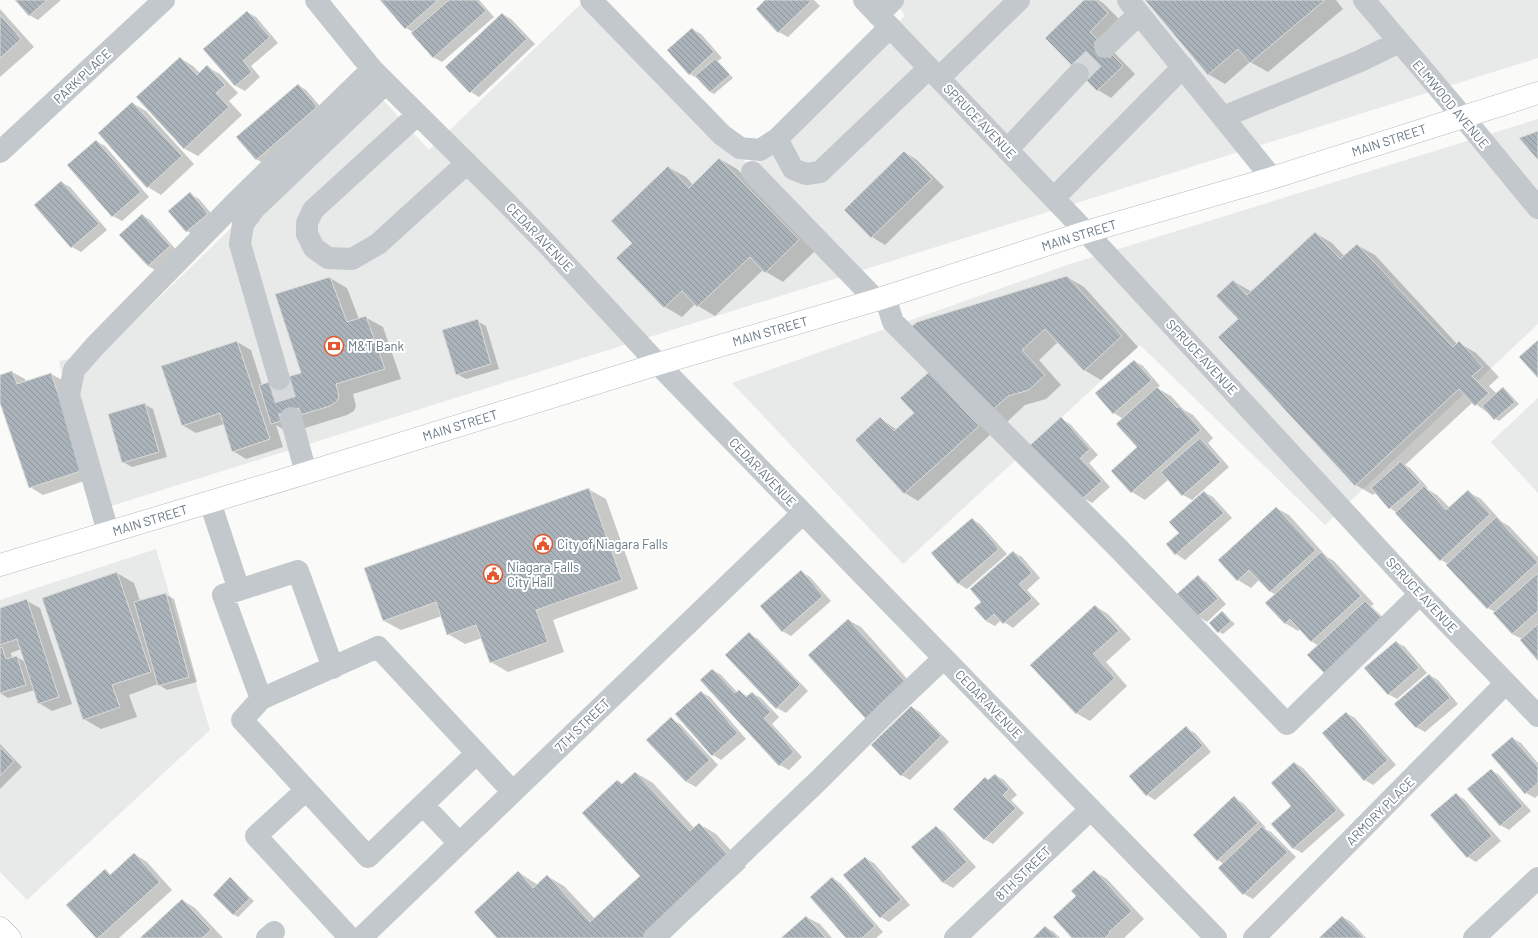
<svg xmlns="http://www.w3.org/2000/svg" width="1538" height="938" font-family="Barlow,sans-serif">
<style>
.built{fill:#e8e9e9}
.shadow{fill:#0003;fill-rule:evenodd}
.building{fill:url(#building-back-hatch);stroke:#dcdcda}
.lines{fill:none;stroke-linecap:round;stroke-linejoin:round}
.minor-tunnel{stroke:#d5d9db;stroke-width:22;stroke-dasharray:22 11;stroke-linecap:butt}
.major-casing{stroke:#b5babe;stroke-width:23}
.minor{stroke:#c3c8cc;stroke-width:22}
.major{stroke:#fff;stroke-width:22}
.labels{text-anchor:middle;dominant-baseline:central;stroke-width:4;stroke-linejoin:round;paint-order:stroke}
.street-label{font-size:13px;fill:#657683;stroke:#fff}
.poi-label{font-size:13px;fill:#657683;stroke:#fff;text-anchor:start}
</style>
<defs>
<pattern id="building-back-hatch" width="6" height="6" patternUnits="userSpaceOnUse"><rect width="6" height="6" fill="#aab3b9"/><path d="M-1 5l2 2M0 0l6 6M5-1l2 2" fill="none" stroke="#8e969c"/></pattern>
</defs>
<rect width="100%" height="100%" fill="#fafaf8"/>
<path class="built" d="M 894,0 L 1538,0 L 1538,58 L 92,512 L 59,361 L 102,353 L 374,90 L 429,150 L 582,3 L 752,168 L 905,16 Z
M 1538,119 L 1538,324 L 1325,525 L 1140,345 L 903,564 L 732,383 L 1070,264 Z
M 1538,398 L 1538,493 L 1491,442 Z
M 156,549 L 210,730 L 27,900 L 0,872 L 0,600 Z"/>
<path class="shadow" d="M 16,0 L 61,0 L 38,20 L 29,15 Z
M 382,0 L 479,0 L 494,17 L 442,62 L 433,57 L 413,32 L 406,28 Z
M 767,0 L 814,0 L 820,6 L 788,37 L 779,32 Z
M 1086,0 L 1098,0 L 1103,3 L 1121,21 L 1102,40 L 1135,74 L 1111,98 L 1098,90 Z
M 1146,0 L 1336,0 L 1343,9 L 1268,72 L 1250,62 L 1225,84 L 1208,74 Z
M 0,9 L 34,47 L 0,77 Z
M 247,12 L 256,17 L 278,43 L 251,66 L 260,77 L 245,91 L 236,86 L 204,49 Z
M 503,14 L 511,19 L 535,44 L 479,97 L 471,92 Z
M 692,29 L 701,34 L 722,58 L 718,61 L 733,78 L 714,94 L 710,92 L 698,79 L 690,74 Z
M 180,58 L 193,66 L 200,73 L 207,67 L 220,74 L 238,93 L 229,101 L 242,115 L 198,156 L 185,149 L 138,97 Z
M 298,85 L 306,90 L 325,112 L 265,164 L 256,159 Z
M 132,103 L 146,111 L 194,164 L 161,195 L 148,187 Z
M 96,141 L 105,146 L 149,197 L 122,221 L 113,216 Z
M 904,152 L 917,160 L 944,187 L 885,245 L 872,237 L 845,210 Z
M 720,159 L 737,169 L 816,250 L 783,282 L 763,270 L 715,316 L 695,304 L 682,317 L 665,307 L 634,243 L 668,167 L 686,177 L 693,185 Z
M 61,182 L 70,187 L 107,230 L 81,252 L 72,247 Z
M 190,194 L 199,199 L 216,219 L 196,236 L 187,231 L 170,211 Z
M 142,215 L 150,220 L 178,252 L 157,271 L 148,266 Z
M 1315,233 L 1332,243 L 1345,257 L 1357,245 L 1375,255 L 1457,344 L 1459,343 L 1476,353 L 1499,377 L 1489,386 L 1497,394 L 1503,389 L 1507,391 L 1519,404 L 1499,421 L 1473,402 L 1405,465 L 1410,468 L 1428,488 L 1427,489 L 1437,495 L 1450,508 L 1468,492 L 1481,499 L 1502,522 L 1509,526 L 1538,557 L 1538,659 L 1522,639 L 1512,634 L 1495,612 L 1488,608 L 1447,565 L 1448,564 L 1441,560 L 1397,513 L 1390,508 L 1376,492 L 1373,495 L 1356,485 L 1239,319 L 1233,281 L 1252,292 Z
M 1067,277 L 1084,287 L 1138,347 L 1101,380 L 1084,370 L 1058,342 L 1039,360 L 1061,385 L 1046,399 L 1025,405 L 1007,422 L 912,327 Z
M 330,278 L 347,288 L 359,319 L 365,317 L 383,327 L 401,379 L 353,394 L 356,406 L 354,411 L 347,415 L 289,433 L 276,425 L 283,447 L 246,459 L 233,451 L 224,424 L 196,433 L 182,425 L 163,367 L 237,342 L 251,350 L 262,385 L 302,373 Z
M 477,321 L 486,326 L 499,369 L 466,379 L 457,374 Z
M 1134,361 L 1143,366 L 1160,386 L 1157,388 L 1171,396 L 1184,410 L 1193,415 L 1213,438 L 1208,443 L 1229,467 L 1192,500 L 1183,495 L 1169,479 L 1145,500 L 1132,492 L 1112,471 L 1138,448 L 1123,419 L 1114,413 Z
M 12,372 L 25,379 L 26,382 L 51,374 L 64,381 L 96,477 L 43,495 L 30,487 L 0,400 L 0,376 Z
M 929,373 L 991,434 L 918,501 L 905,493 L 881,419 L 897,430 L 915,413 Z
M 144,404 L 153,409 L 167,457 L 132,467 L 123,462 Z
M 1061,419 L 1070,424 L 1098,455 L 1089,463 L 1110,487 L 1092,503 L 1083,498 Z
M 588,489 L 606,499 L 638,589 L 553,620 L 564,652 L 508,672 L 491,662 L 482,638 L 465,644 L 448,634 L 442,616 L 401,630 L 384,621 Z
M 1204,492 L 1213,497 L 1232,518 L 1185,560 L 1176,554 L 1167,545 L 1180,534 Z
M 1276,508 L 1289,515 L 1327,557 L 1334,561 L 1374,604 L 1371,606 L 1392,626 L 1319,646 L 1311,641 L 1300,629 L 1298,631 L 1285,623 L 1276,595 L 1271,592 L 1260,579 L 1251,588 L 1238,580 Z
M 972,519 L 980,524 L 1007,554 L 967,589 L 959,584 L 932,553 Z
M 1013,552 L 1022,557 L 1040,578 L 1027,590 L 1040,604 L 1013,628 L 1001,620 L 995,626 L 986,621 L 982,602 Z
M 801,572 L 810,577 L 831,601 L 791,636 L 782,631 Z
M 117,573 L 134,583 L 140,601 L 165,594 L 174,599 L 197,682 L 167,690 L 158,684 L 129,695 L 137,717 L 101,729 L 84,719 Z
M 1198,577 L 1206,582 L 1226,604 L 1207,622 L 1198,616 Z
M 27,601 L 40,608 L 72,704 L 52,711 L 39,703 L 35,690 L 8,698 L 0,693 L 0,609 ZM 21,649 L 25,662 L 17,657 L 12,658 L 11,653 Z
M 1095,606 L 1108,614 L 1131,639 L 1106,662 L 1127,686 L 1090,721 L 1076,713 Z
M 1222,612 L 1235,624 L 1223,634 L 1219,632 Z
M 848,620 L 861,627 L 918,691 L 880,725 Z
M 749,634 L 758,639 L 808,691 L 786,713 L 777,708 Z
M 1396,642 L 1405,647 L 1427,673 L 1397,699 L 1388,694 Z
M 713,670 L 721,675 L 737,692 L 739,691 L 747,696 L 752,693 L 761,698 L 779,717 L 772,724 L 802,757 L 789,770 L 780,765 Z
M 1429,675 L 1438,680 L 1458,704 L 1425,732 L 1416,727 Z
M 701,692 L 710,697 L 746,739 L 721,760 L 713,755 Z
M 911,707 L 920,712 L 949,742 L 910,780 L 901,775 Z
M 1346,713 L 1355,718 L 1396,765 L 1373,785 L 1365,780 Z
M 671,719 L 680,724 L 718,765 L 696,787 L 687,782 L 648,740 Z
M 1186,728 L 1195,733 L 1211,752 L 1155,800 L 1147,795 Z
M 1512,738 L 1521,743 L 1538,763 L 1538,795 L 1535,798 L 1526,793 L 1493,755 Z
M 0,744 L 22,767 L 0,789 Z
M 1295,763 L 1303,768 L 1345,815 L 1302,853 L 1293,848 Z
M 1491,770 L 1499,775 L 1531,811 L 1509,830 L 1500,825 Z
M 636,773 L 653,783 L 694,828 L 699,824 L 716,834 L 746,867 L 669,938 L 499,938 L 518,872 L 538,885 L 547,876 L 564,886 L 595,919 L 641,876 L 617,781 L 623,784 Z
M 995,775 L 1004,780 L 1017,795 L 1011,800 L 1024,813 L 993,844 L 984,839 L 989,781 Z
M 1456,794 L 1465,800 L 1501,841 L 1476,862 L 1468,857 Z
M 1234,798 L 1243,803 L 1266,828 L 1265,829 L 1271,832 L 1296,857 L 1253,899 L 1244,894 L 1224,864 L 1218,860 L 1194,835 Z
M 936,827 L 944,832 L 976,867 L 953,888 L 944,883 L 913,847 Z
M 134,854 L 147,862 L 172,890 L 119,938 L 98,938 L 105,871 L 112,875 Z
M 865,858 L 874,863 L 910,905 L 889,922 L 881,917 Z
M 1094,871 L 1107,879 L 1144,919 L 1124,938 L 1074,938 L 1077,897 Z
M 833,878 L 841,884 L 883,932 L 876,938 L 847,938 Z
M 231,879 L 254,901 L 238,917 L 233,914 Z
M 182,900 L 195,908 L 223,938 L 141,938 Z
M 806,917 L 820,924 L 832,938 L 783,938 Z
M 1343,917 L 1351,922 L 1366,938 L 1321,938 Z
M 1045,927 L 1054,932 L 1060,938 L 1035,938 Z"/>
<path class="building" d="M 15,0 L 47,0 L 29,16 Z
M 380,0 L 438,0 L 405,29 Z
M 449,0 L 476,0 L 486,11 L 433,58 L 411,33 Z
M 765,0 L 812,0 L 778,33 L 756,9 Z
M 1084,0 L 1096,0 L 1108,13 L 1090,32 L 1123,66 L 1097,91 L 1045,38 Z
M 1145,0 L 1325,0 L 1250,63 L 1238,49 L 1208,75 Z
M 247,11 L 270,37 L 243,61 L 252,72 L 235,86 L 203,49 Z
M 502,13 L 527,39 L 470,93 L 445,67 Z
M 0,15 L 21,39 L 0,58 Z
M 692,28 L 714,52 L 689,75 L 667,50 Z
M 180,57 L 197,75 L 207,65 L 225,85 L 216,93 L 229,107 L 184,149 L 136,97 Z
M 715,59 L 730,75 L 710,92 L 695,76 Z
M 298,84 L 317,107 L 256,160 L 236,137 Z
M 132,102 L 182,156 L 147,188 L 98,133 Z
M 1538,131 L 1538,160 L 1519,138 Z
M 96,140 L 141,192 L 112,217 L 67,165 Z
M 904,151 L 932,179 L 871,238 L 844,210 Z
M 719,158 L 799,240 L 765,273 L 750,257 L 697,307 L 682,291 L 664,308 L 616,258 L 632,243 L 611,221 L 668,166 L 689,188 Z
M 61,181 L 99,224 L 71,248 L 34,205 Z
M 190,192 L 208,214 L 186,232 L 168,211 Z
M 142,214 L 170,246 L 148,266 L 119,235 Z
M 1315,232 L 1340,259 L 1357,244 L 1453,347 L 1459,341 L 1483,367 L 1472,376 L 1489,393 L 1475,406 L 1459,389 L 1355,486 L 1218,337 L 1238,319 L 1216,296 L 1233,280 L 1247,295 Z
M 1067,276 L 1122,336 L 1084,371 L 1045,329 L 1022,350 L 1045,375 L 1029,390 L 1008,396 L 989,413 L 911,327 L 917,322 Z
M 330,277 L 347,322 L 366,316 L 385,369 L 336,384 L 339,396 L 337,401 L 330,406 L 271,424 L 259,385 L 301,373 L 275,294 Z
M 478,319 L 491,364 L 456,375 L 442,330 Z
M 1538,340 L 1538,378 L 1519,357 Z
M 237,341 L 270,439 L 232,452 L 220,413 L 182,426 L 161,366 Z
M 1134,360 L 1152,380 L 1113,414 L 1095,393 Z
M 12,371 L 17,384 L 51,373 L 84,470 L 29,488 L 0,403 L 0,375 Z
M 929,372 L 979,426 L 904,494 L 855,440 L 880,417 L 894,431 L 914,413 L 900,398 Z
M 1157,387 L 1177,408 L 1179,406 L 1201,430 L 1131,493 L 1111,471 L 1137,447 L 1116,424 Z
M 1503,387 L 1515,402 L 1494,420 L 1482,406 Z
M 145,403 L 159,452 L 122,463 L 108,414 Z
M 1061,417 L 1090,449 L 1080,458 L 1102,481 L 1082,499 L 1027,448 Z
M 1200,438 L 1221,462 L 1182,496 L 1161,472 Z
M 1401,461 L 1420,483 L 1389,509 L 1371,488 Z
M 1424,486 L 1446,510 L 1468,490 L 1490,514 L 1440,561 L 1395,513 Z
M 589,488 L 622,580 L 536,610 L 548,642 L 490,663 L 476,625 L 447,635 L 436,602 L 383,621 L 364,568 Z
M 1204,491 L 1224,513 L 1175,555 L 1166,544 L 1179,533 L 1169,522 Z
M 1276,507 L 1316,550 L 1270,592 L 1249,570 L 1237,581 L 1218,560 Z
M 1496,517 L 1538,562 L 1487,609 L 1446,565 Z
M 972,518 L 999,549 L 958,584 L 931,553 Z
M 1013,551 L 1032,573 L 1019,584 L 1032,599 L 1003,624 L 994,614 L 986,621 L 974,608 L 981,602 L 970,589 Z
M 1321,552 L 1361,596 L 1311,642 L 1290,619 L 1285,624 L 1265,603 Z
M 801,570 L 823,596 L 782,632 L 760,606 Z
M 117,572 L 151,672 L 112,685 L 120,707 L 83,720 L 42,598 Z
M 1538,573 L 1538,611 L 1512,634 L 1493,613 Z
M 1198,575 L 1218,599 L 1197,617 L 1177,594 Z
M 166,593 L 189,677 L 158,686 L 134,602 Z
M 27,599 L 59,697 L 38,704 L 17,639 L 0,645 L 0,608 Z
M 1365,601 L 1384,621 L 1326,675 L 1307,655 Z
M 1095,605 L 1119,631 L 1093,654 L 1115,678 L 1076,714 L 1030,665 Z
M 1222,611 L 1231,621 L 1218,633 L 1209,623 Z
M 848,619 L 906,683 L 866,719 L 808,655 Z
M 1538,624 L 1538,661 L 1520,640 Z
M 749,632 L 800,685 L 776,709 L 725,655 Z
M 1396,641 L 1419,668 L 1388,695 L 1364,668 Z
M 2,647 L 6,659 L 17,656 L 26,685 L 0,693 L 0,648 Z
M 712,669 L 735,693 L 739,690 L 746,697 L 752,692 L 771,712 L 764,718 L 794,752 L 779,766 L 700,680 Z
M 1429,674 L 1450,698 L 1416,728 L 1394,704 Z
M 701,691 L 738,733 L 712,756 L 675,714 Z
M 911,706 L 941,736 L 901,776 L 871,745 Z
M 1346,712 L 1388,760 L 1364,781 L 1322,733 Z
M 671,717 L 710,760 L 686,782 L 646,740 Z
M 1186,726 L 1203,746 L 1146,796 L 1129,776 Z
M 1512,737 L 1538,767 L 1538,783 L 1525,794 L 1491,755 Z
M 0,747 L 14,761 L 0,776 Z
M 1294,762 L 1337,810 L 1293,849 L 1271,824 L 1291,806 L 1271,783 Z
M 1491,769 L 1523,806 L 1500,826 L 1467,789 Z
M 635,772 L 690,831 L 699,823 L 730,857 L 642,938 L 497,938 L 474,912 L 518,871 L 533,888 L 547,875 L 590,922 L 640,876 L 582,813 L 617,780 L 622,784 Z
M 995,774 L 1009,789 L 1003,795 L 1016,808 L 984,840 L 953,809 L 985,777 L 988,780 Z
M 1456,793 L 1492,836 L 1467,858 L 1430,815 Z
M 1234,796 L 1258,823 L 1217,861 L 1193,835 Z
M 936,826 L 967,862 L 943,883 L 911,847 Z
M 1262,826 L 1288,852 L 1243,895 L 1218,868 Z
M 134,853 L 160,882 L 98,938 L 96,938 L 66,905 L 105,869 L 110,875 Z
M 865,857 L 901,900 L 880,918 L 843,875 Z
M 1094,870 L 1132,911 L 1109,932 L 1110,933 L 1105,938 L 1072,938 L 1053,917 L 1076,896 L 1071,891 Z
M 230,877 L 250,898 L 233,915 L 213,895 Z
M 832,877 L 875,926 L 862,938 L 846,938 L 810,897 Z
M 182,899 L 211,930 L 202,938 L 140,938 Z
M 806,916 L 826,938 L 781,938 Z
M 1342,916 L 1364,938 L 1319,938 Z
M 1045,926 L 1058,938 L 1033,938 Z"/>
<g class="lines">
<path class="minor-tunnel" d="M 1078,74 L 1105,47
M 279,379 L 291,418"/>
<defs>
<path id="major" d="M 0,565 L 306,473 L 658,364 L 876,300 L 1086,232 L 1272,178 L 1538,93
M 0,928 L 10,938"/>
</defs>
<use href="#major" class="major-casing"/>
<path class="minor" d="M 316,0 L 372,69 L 386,83 L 497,193 L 546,243 L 658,364 L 1216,938
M 591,0 L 722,135 L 740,148 L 760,150 L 777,139 L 890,27
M 864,0 L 1086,232 L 1420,594 L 1538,716
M 1128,0 L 1272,178
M 1364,0 L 1463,117 L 1538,208
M 878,15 L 893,0
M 1105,47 L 1139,14
M 939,78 L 1019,0
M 417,115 L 313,210 L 307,223 L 307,234 L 314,248 L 328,258 L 352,259 L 378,244 L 467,163
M 1223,117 L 1360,61 L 1399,42
M 777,139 L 793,169 L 806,174 L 820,172 L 929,68
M 1007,150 L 1078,74
M 0,152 L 164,0
M 752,172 L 876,300
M 1054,198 L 1183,67
M 885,297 L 893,322 L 1118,548 L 1287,724 L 1420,594
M 279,379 L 240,244 L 243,224 L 255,208 L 386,83
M 291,418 L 306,473
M 210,502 L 239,590
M 108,532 L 69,395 L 74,370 L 95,346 L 236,202 L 372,69
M 261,699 L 223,595 L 298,571 L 333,668
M 477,753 L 368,857 L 242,720 L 261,699 L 378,647 L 513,792
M 306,790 L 256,836 L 350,938
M 423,805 L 459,843
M 267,938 L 274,932
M 361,938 L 803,513
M 654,938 L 820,779 L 887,712 L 944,658
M 955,938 L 1091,809
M 1254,938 L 1506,683
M 1474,938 L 1538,878"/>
<use href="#major" class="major"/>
</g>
<defs>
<symbol id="bank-ring" viewBox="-11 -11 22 22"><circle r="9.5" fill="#fff" stroke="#e4572e" stroke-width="1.5"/><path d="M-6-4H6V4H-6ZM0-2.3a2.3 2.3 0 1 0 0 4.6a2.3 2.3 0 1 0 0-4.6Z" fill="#e4572e"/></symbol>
<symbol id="civic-ring" viewBox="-11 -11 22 22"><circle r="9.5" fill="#fff" stroke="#e4572e" stroke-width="1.5"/><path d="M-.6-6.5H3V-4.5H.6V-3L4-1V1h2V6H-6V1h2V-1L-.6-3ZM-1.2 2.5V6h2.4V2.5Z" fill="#e4572e"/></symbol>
</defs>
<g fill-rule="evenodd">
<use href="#bank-ring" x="323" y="335" width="22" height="22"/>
<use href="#civic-ring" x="532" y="533" width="22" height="22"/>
<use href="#civic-ring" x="482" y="563" width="22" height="22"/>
</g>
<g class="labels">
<g class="street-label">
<text transform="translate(82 76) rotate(-43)">PARK PLACE</text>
<text transform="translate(1451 104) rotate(50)">ELMWOOD AVENUE</text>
<text transform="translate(980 121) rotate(46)">SPRUCE AVENUE</text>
<text transform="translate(1389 140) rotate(-18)">MAIN STREET</text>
<text transform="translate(1079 235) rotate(-17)">MAIN STREET</text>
<text transform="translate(540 237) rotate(46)">CEDAR AVENUE</text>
<text transform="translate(770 331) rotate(-16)">MAIN STREET</text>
<text transform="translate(1202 357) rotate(47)">SPRUCE AVENUE</text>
<text transform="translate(460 425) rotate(-17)">MAIN STREET</text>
<text transform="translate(763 472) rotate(46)">CEDAR AVENUE</text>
<text transform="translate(150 520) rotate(-17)">MAIN STREET</text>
<text transform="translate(1422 595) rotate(47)">SPRUCE AVENUE</text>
<text transform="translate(989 704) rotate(46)">CEDAR AVENUE</text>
<text transform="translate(582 725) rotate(-44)">7TH STREET</text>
<text transform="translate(1380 811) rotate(-45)">ARMORY PLACE</text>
<text transform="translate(1023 873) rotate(-44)">8TH STREET</text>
</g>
<g class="poi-label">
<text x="348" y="346">M&amp;T Bank</text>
<text x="557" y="544">City of Niagara Falls</text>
<text x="507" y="567">Niagara Falls<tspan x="507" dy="15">City Hall</tspan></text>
</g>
</g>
</svg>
